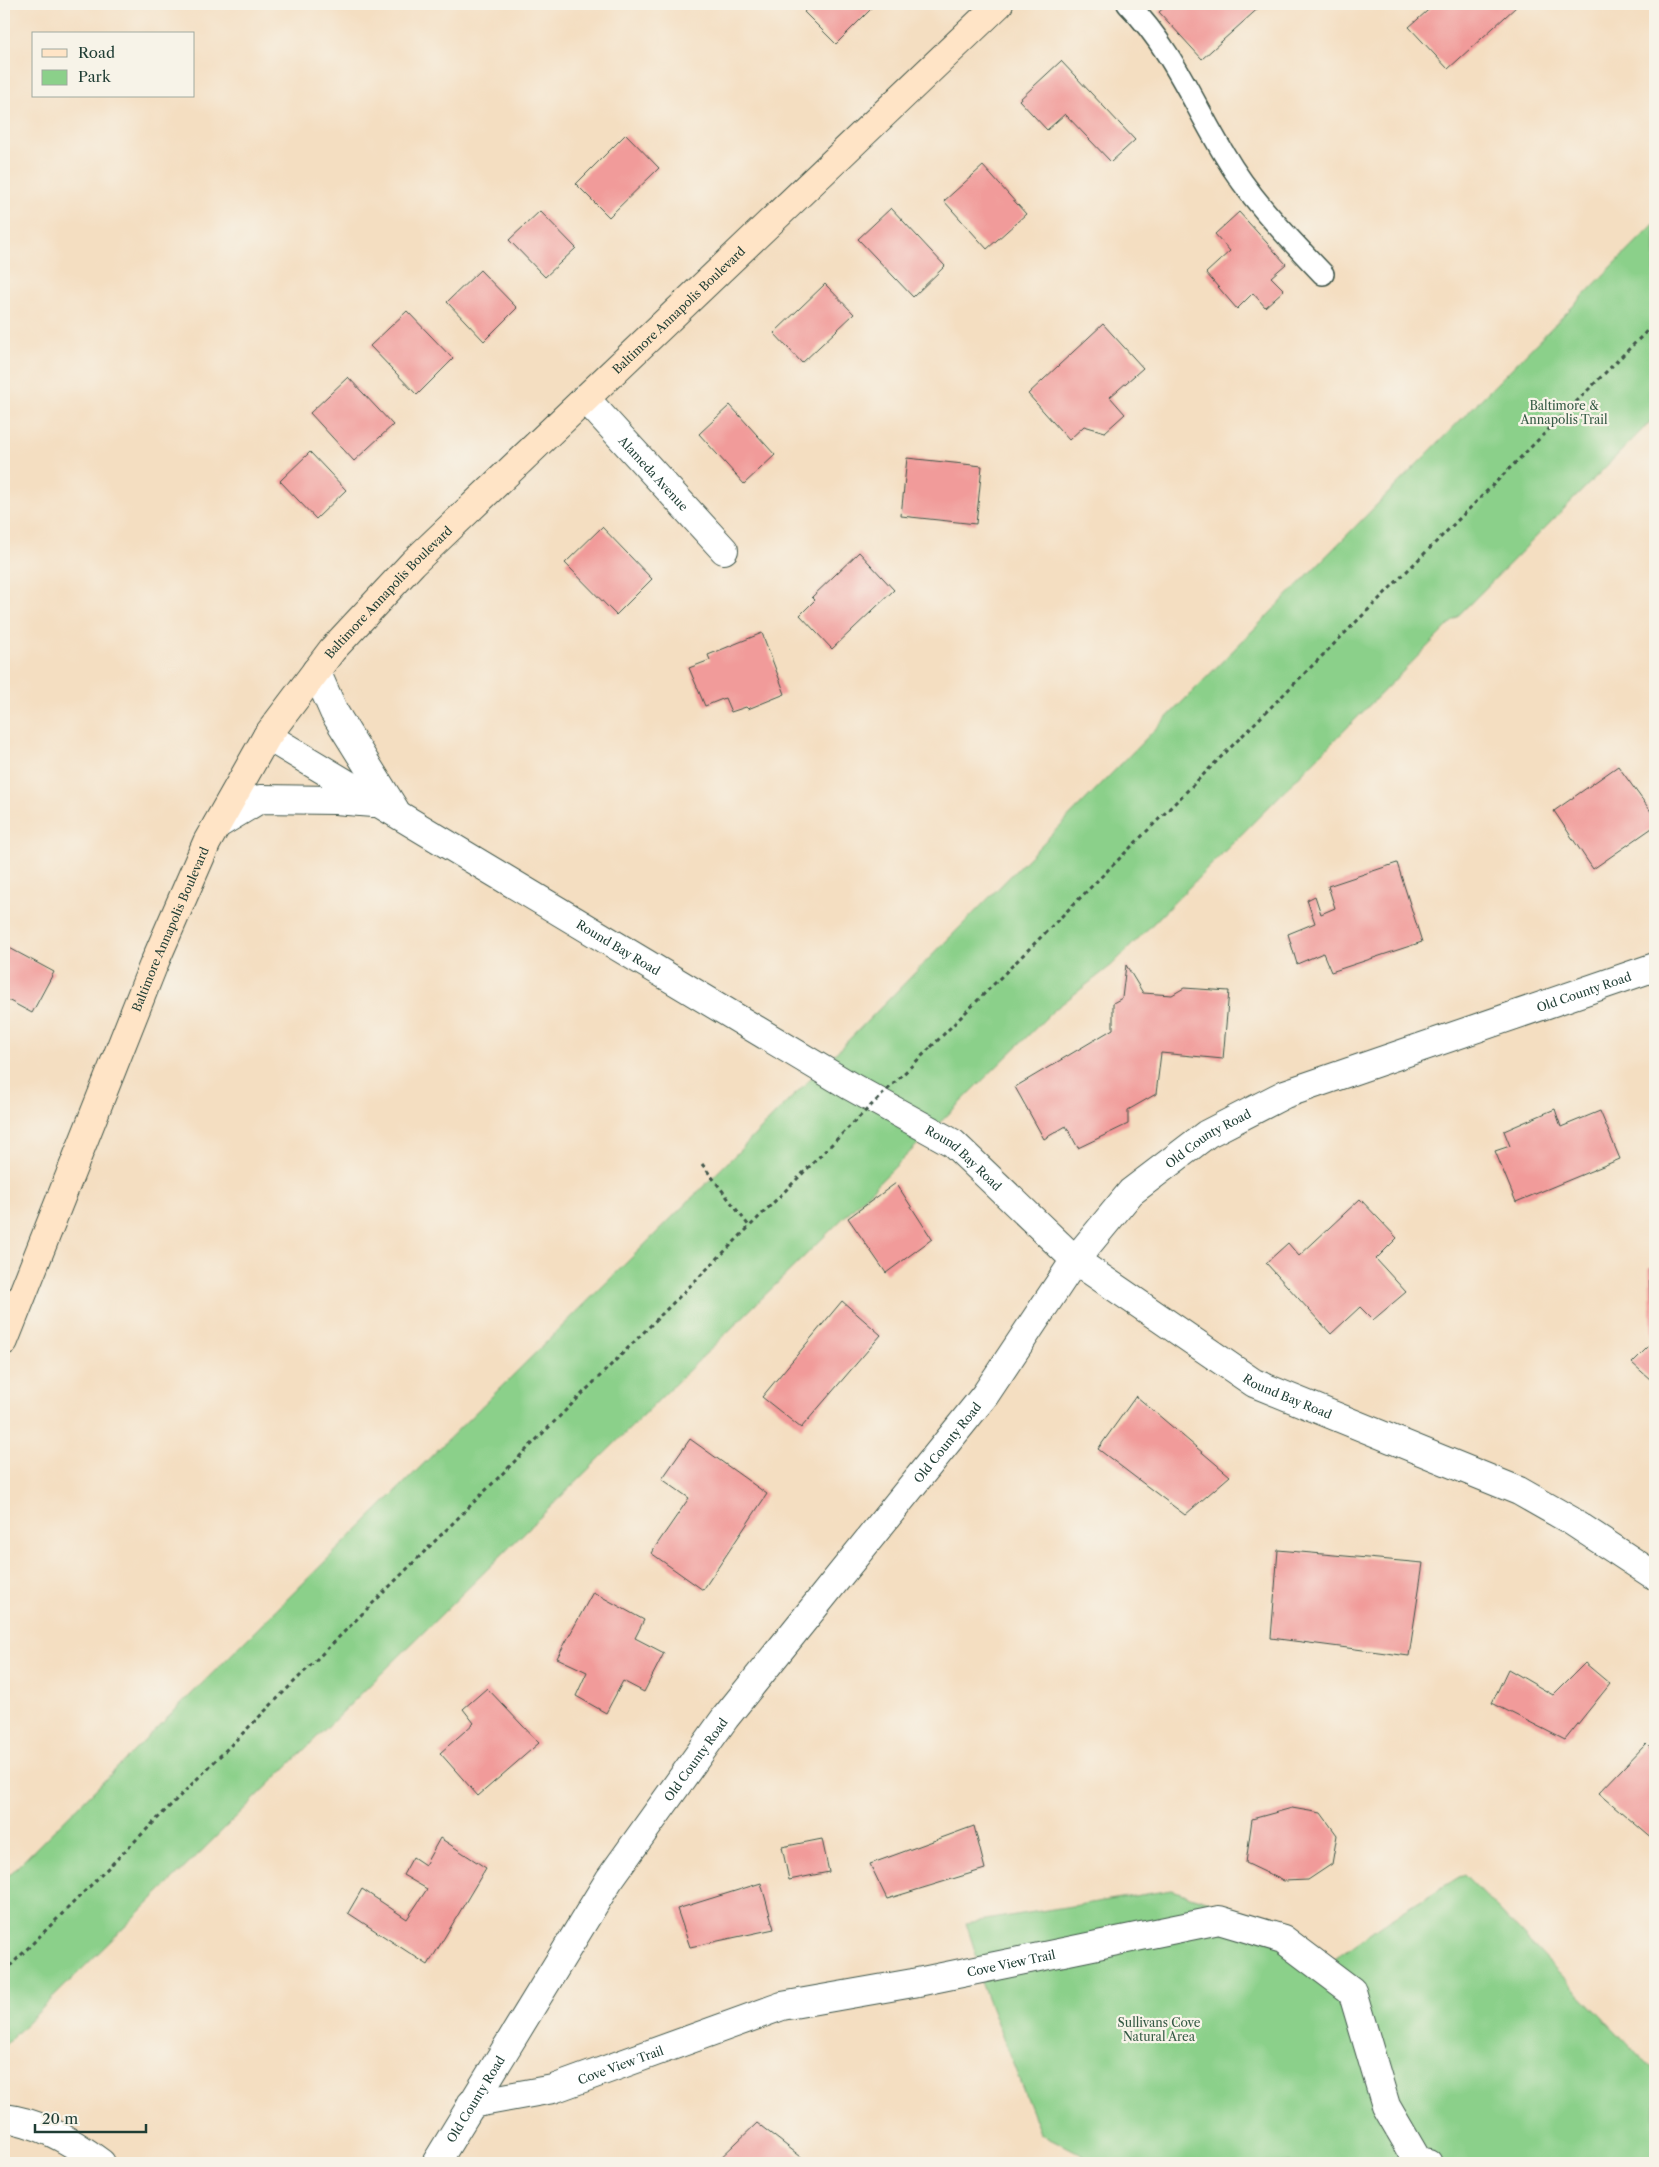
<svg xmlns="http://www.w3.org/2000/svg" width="1659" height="2167" font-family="'Libre Caslon Text',serif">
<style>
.green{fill:#8bd08a;stroke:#55865f}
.building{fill:#f19b9a}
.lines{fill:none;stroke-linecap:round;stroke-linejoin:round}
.lane-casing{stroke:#3f5549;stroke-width:24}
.street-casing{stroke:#3f5549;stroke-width:30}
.secondary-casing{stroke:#3f5549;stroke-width:30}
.path{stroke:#3f5549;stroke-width:3;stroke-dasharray:4 4;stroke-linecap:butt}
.lane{stroke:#fff;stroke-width:21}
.street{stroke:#fff;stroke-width:28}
.secondary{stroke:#ffe4c6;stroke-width:28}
.path-bridge{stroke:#3f5549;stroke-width:3;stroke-dasharray:4 4;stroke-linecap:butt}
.labels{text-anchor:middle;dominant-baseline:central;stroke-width:4.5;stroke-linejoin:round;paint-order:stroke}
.street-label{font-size:12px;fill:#1f3d34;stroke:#f7f3e8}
.park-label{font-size:12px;fill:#355a45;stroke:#f7f3e8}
</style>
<rect width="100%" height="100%" fill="#f7f3e8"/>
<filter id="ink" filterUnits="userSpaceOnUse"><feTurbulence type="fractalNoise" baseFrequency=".02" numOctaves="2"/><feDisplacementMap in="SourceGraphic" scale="10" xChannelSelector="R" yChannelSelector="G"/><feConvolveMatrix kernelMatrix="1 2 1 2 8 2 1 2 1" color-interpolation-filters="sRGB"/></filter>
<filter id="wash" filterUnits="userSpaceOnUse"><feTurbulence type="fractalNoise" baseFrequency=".0096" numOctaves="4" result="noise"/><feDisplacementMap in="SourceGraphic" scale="20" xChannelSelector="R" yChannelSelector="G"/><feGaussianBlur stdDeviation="1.12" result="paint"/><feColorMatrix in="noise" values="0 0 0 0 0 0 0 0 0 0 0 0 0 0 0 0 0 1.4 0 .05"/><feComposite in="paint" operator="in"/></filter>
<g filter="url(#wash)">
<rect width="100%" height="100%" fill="#f4dec1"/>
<path class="green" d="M 1655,223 L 1655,417 L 1112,965 L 1054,1010 L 4,2046 L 4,1880 L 736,1154 Z
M 1464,1874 L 1655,2072 L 1655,2163 L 1099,2163 L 1040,2133 L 979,1977 L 983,1976 L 966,1923 L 1171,1890 L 1258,1917 L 1311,1943 L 1332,1961 L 1389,1920 Z"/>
<g id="blocks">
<path class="building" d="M 812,4 L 872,4 L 874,6 L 836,44 L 804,12 Z
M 1168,4 L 1263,4 L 1202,59 L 1159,12 Z
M 1435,4 L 1513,4 L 1516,7 L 1448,69 L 1409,27 Z
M 1061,61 L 1135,140 L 1111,162 L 1065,114 L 1047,130 L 1019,100 Z
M 626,134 L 659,168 L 609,217 L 576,184 Z
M 983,166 L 1026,214 L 987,249 L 944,201 Z
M 891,208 L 945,266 L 913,297 L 858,239 Z
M 540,211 L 576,248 L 545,277 L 509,240 Z
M 1239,212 L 1286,264 L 1271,277 L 1284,290 L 1265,307 L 1253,293 L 1237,309 L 1206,273 L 1230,251 L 1215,234 Z
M 480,270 L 517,308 L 484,341 L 447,302 Z
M 825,284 L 854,314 L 802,363 L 774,333 Z
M 407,311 L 453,359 L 417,395 L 370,346 Z
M 1103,324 L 1143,368 L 1110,397 L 1125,414 L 1105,432 L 1084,426 L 1069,440 L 1028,394 Z
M 348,377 L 393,425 L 354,461 L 310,413 Z
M 730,405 L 775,455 L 744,484 L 699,434 Z
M 310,452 L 346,490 L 316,519 L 280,481 Z
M 907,458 L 982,466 L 976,524 L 901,516 Z
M 602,527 L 652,579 L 616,615 L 565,563 Z
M 859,552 L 894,590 L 832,649 L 800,615 L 815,600 L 812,597 Z
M 762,633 L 785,694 L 748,709 L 746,707 L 731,712 L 725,698 L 705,706 L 689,668 L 710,660 L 708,655 Z
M 1618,766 L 1655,817 L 1655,826 L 1593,869 L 1554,811 Z
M 1397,863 L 1422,942 L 1331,972 L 1323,953 L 1297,964 L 1288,934 L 1315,923 L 1307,900 L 1315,896 L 1321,914 L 1335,908 L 1328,886 Z
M 4,945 L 54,972 L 32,1013 L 4,998 Z
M 1126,965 L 1143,993 L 1172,995 L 1184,988 L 1229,991 L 1223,1059 L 1161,1053 L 1156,1094 L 1128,1110 L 1128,1124 L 1078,1148 L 1066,1126 L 1044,1139 L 1015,1087 L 1113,1029 L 1113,1003 L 1122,998 Z
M 1555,1109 L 1561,1127 L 1600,1111 L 1620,1159 L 1516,1202 L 1495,1151 L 1510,1146 L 1504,1131 Z
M 896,1183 L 932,1239 L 886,1273 L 848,1218 Z
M 1360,1199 L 1397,1238 L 1376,1259 L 1406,1292 L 1373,1320 L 1360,1307 L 1331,1334 L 1266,1263 L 1288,1243 L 1299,1256 Z
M 1655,1266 L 1655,1380 L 1651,1380 L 1632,1363 L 1652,1343 L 1649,1267 Z
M 842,1301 L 881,1335 L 801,1428 L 762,1397 Z
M 1136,1396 L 1230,1476 L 1185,1515 L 1098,1449 Z
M 690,1439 L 767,1494 L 703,1590 L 651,1553 L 689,1498 L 662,1479 Z
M 1278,1550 L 1423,1563 L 1409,1656 L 1271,1638 Z
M 593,1592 L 644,1620 L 635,1638 L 664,1653 L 644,1692 L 623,1681 L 606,1713 L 576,1696 L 587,1672 L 557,1658 Z
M 1585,1663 L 1610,1684 L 1565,1740 L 1492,1703 L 1508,1669 L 1553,1695 Z
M 487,1688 L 539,1743 L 478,1796 L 440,1753 L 474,1723 L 463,1709 Z
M 1646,1744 L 1655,1753 L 1655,1841 L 1599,1793 Z
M 1292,1808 L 1321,1813 L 1337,1835 L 1332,1864 L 1308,1880 L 1284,1881 L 1246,1863 L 1252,1819 Z
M 974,1826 L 985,1869 L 887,1899 L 870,1864 Z
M 440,1838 L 486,1868 L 428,1965 L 348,1913 L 362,1889 L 407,1919 L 427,1889 L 403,1875 L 413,1857 L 425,1865 Z
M 822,1839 L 829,1872 L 789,1880 L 782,1847 Z
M 761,1883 L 774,1929 L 690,1947 L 677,1909 Z
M 757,2123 L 809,2163 L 715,2163 Z"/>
</g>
</g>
<g filter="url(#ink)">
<use href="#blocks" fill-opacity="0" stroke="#3f5549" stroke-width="1"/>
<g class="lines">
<defs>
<path id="lane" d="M 1128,4 C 1172,49 1192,101 1224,154 C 1250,199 1287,236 1323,274"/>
<g id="street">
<path id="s1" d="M 585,398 L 724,550"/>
<path d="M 316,671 L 334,712 L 395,810"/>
<path id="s2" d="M 267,736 L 850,1086 L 953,1143 L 1075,1260 L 1254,1383 L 1519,1491 L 1570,1520 L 1655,1576"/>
<path d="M 217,825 L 260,799 L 335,800 L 373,803"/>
<path id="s3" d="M 471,2104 L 553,2089 L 782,2006 L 913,1983 L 1219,1920 L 1283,1939 L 1352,1991 L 1386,2106 L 1418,2161 L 1428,2163"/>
<path d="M 4,2118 C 39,2122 73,2142 101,2163"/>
<path id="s4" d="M 436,2163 L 609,1880 L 725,1718 L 985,1395 L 1075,1260 L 1131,1192 L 1207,1134 L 1285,1094 L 1655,967"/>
</g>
<g id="secondary">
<path id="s5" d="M 4,1341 L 153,966 L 207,842 L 267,736 L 332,650 L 413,563 L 999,4"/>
</g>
</defs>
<use href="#lane" class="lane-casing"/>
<use href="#street" class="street-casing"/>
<use href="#secondary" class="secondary-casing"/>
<path class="path" d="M 931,1047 L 1655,323
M 702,1164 L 749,1226
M 4,1972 L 847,1129"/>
<use href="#lane" class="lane"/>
<use href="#street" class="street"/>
<use href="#secondary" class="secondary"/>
<path class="path-bridge" d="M 847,1129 L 931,1047"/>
</g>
</g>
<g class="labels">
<g class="street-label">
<text stroke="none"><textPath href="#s5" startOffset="1254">Baltimore Annapolis Boulevard</textPath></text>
<text stroke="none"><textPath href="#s1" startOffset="102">Alameda Avenue</textPath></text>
<text stroke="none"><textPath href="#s5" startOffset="849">Baltimore Annapolis Boulevard</textPath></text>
<text stroke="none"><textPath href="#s5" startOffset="444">Baltimore Annapolis Boulevard</textPath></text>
<text stroke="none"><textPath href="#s2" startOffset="410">Round Bay Road</textPath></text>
<text stroke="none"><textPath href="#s4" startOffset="1695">Old County Road</textPath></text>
<text stroke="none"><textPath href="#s4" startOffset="1290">Old County Road</textPath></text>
<text stroke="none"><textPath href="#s2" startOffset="815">Round Bay Road</textPath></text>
<text stroke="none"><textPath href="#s2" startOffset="1220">Round Bay Road</textPath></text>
<text stroke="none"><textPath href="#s4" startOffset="885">Old County Road</textPath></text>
<text stroke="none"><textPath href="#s4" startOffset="480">Old County Road</textPath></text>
<text stroke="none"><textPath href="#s3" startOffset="560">Cove View Trail</textPath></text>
<text stroke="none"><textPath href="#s3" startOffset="155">Cove View Trail</textPath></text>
<text stroke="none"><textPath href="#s4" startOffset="75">Old County Road</textPath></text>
</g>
<g class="park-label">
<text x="1564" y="405">Baltimore &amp;<tspan x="1564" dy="14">Annapolis Trail</tspan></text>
<text x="1159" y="2022">Sullivans Cove<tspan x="1159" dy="14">Natural Area</tspan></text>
</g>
</g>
<rect width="1659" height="2167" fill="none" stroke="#f7f3e8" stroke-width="20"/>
<rect x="32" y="32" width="162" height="65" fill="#f7f3e8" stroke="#a1aaa0"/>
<rect x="42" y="49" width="25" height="8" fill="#ffe4c6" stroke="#a1aaa0"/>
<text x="78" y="58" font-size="15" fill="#1f3d34">Road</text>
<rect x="42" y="70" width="25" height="15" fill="#8bd08a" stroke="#a1aaa0"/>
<text x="78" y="82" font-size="15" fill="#1f3d34">Park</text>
<path d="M35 2124v8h111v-8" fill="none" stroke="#1f3d34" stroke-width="2.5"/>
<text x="42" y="2124" font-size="15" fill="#1f3d34" stroke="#f7f3e8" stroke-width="4" paint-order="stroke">20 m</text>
</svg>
